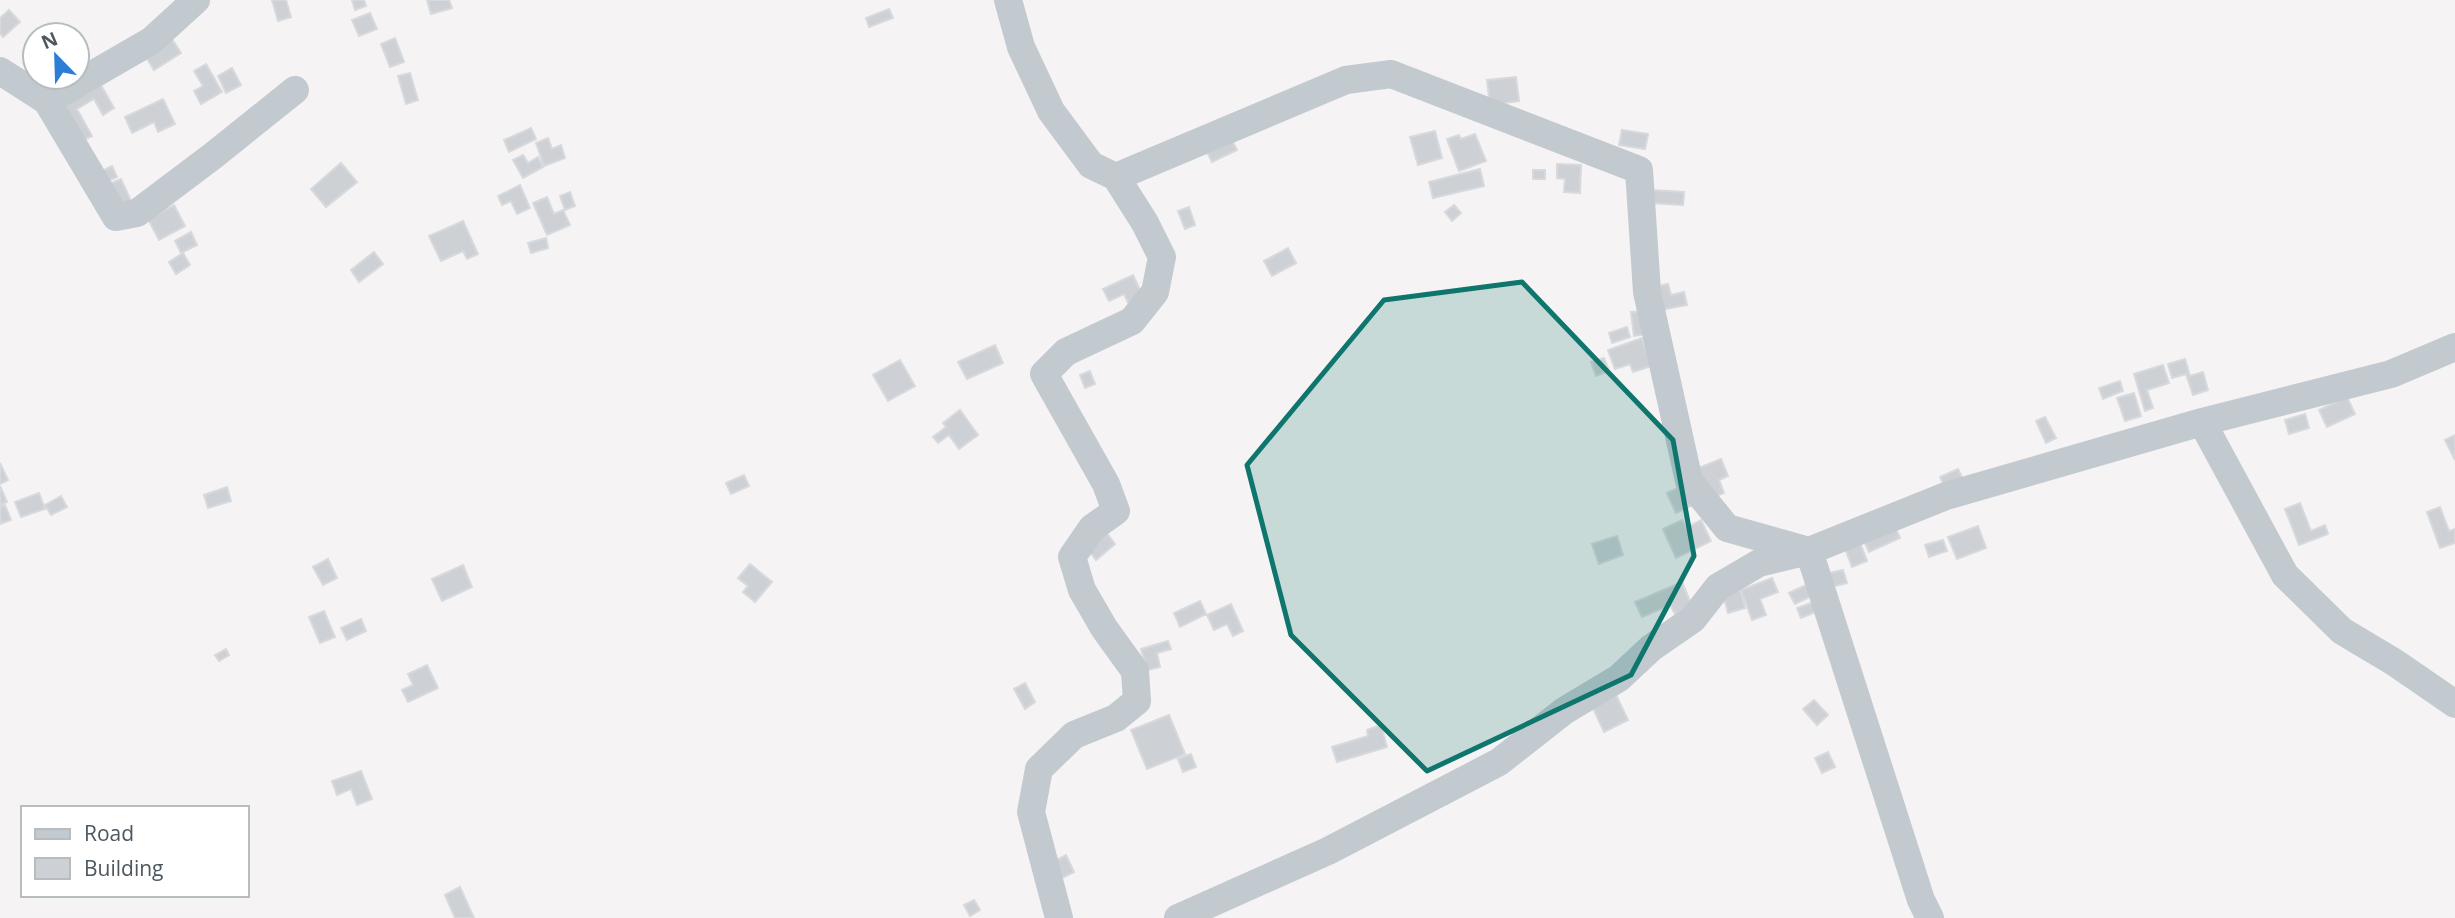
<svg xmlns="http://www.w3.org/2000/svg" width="2455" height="918" font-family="'Open Sans',sans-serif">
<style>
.building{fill:#cdd0d4;stroke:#d7d9dd;stroke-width:2}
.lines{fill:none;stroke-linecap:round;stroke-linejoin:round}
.minor{stroke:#c2cad0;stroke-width:28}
.marked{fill:#0f766e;fill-opacity:0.2;stroke:#0f766e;stroke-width:5;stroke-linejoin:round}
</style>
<rect width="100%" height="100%" fill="#f5f3f3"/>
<path class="building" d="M 272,0 L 286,0 L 291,17 L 278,21 Z
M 352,0 L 364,0 L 366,6 L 355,10 Z
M 427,0 L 449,0 L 452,8 L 431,14 Z
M 889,9 L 893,18 L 869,27 L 866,18 Z
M 9,10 L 20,22 L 3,37 L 0,33 L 0,18 Z
M 370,13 L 377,29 L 359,36 L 352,20 Z
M 170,36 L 181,53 L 154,70 L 143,52 Z
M 395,38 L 404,62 L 390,67 L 381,44 Z
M 206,64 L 222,92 L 201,104 L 194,91 L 203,86 L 194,71 Z
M 232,68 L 241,85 L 226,93 L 218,76 Z
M 410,73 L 418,100 L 406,104 L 398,76 Z
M 1516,77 L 1519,101 L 1490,105 L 1487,80 Z
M 97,78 L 114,108 L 103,115 L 94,99 L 77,109 L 92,136 L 78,143 L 55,101 Z
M 163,99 L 175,124 L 158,132 L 154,122 L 132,133 L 125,117 Z
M 531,128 L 536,139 L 509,152 L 504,140 Z
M 1622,130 L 1648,134 L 1645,149 L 1619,145 Z
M 1435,131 L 1442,158 L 1418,165 L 1410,137 Z
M 1475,134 L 1486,161 L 1459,171 L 1447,139 L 1459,135 L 1461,139 Z
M 1230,136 L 1237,150 L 1212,162 L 1205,148 Z
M 548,138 L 552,149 L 561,145 L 565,158 L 544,166 L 536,143 Z
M 523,155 L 528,163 L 538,157 L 543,167 L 523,178 L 513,160 Z
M 341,163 L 357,182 L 326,207 L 311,189 Z
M 1557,164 L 1581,165 L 1580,193 L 1564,192 L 1565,179 L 1557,178 Z
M 112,166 L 117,177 L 106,182 L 100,172 Z
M 1480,169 L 1484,186 L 1433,198 L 1429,182 Z
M 1533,170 L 1545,170 L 1545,179 L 1533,179 Z
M 121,179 L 132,203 L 119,210 L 107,185 Z
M 520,185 L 530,208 L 517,214 L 511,201 L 502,205 L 498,196 Z
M 1651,190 L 1684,192 L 1683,205 L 1650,203 Z
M 570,192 L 575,206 L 565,210 L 560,196 Z
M 547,197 L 554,214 L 563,210 L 570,225 L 547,235 L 533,203 Z
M 174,205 L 185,226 L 159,240 L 148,219 Z
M 1454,205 L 1461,213 L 1452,221 L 1445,212 Z
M 1189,207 L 1195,225 L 1185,229 L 1178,211 Z
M 463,221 L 478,254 L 467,259 L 463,251 L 441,261 L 429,236 Z
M 191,232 L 197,245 L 181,253 L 175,241 Z
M 546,238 L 548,248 L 531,253 L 528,243 Z
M 1288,248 L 1296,263 L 1272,276 L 1264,261 Z
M 374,252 L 383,264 L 359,282 L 351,270 Z
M 183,253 L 190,265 L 176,274 L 169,262 Z
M 1133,275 L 1144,299 L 1129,305 L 1124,294 L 1109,301 L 1103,289 Z
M 1668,284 L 1671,295 L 1684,292 L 1687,305 L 1660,310 L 1655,287 Z
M 1646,311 L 1649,334 L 1634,336 L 1631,312 Z
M 1627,327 L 1630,337 L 1612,343 L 1609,333 Z
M 1642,338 L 1651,366 L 1633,372 L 1630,364 L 1615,369 L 1608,350 Z
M 995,345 L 1003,363 L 967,379 L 958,362 Z
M 1604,358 L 1609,371 L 1596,376 L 1591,362 Z
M 2185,359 L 2190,376 L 2203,372 L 2208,390 L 2193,395 L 2186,374 L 2172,378 L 2168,364 Z
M 900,360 L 915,386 L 888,401 L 873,375 Z
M 2163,365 L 2169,383 L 2147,390 L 2153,408 L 2145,411 L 2134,374 Z
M 1090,371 L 1095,384 L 1085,388 L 1080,375 Z
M 2120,381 L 2123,391 L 2103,399 L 2099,388 Z
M 2134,393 L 2141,416 L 2125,421 L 2117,398 Z
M 2347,397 L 2355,414 L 2327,427 L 2319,410 Z
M 960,410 L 978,435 L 959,449 L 949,435 L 938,443 L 933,437 L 946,427 L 943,423 Z
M 2305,414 L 2309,428 L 2289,434 L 2285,420 Z
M 2045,417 L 2056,438 L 2046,443 L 2036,421 Z
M 2455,435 L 2455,460 L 2445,440 Z
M 1721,459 L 1728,476 L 1719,480 L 1724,493 L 1707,500 L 1696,469 Z
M 0,463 L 8,480 L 0,484 Z
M 1958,469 L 1963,479 L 1945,488 L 1940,477 Z
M 744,475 L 749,486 L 731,494 L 726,483 Z
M 1686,484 L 1695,504 L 1676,513 L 1667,493 Z
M 0,486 L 7,502 L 0,505 Z
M 227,487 L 231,501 L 208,508 L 204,495 Z
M 39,493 L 45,509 L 21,517 L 15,502 Z
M 61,496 L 67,507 L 51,515 L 45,505 Z
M 2300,503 L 2311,531 L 2325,525 L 2328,534 L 2299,545 L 2285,509 Z
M 5,505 L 11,520 L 0,524 L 0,507 Z
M 2440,507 L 2449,531 L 2455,529 L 2455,543 L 2440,548 L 2427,512 Z
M 1682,520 L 1686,528 L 1701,520 L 1711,541 L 1676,558 L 1663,529 Z
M 1893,522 L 1900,538 L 1869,552 L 1862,537 Z
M 1978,526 L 1986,548 L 1957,559 L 1948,537 Z
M 1106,532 L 1115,544 L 1096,560 L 1087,548 Z
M 1617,536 L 1623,555 L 1599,564 L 1592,544 Z
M 1858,537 L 1867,561 L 1852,567 L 1843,543 Z
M 1943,540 L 1947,551 L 1929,557 L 1925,545 Z
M 328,559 L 337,578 L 323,585 L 313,567 Z
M 750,564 L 772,582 L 755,602 L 743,592 L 748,586 L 738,578 Z
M 463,565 L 472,587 L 442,601 L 432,579 Z
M 1843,570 L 1847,583 L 1827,588 L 1824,574 Z
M 1772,578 L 1778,592 L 1760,599 L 1766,615 L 1752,620 L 1741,590 Z
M 1682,582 L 1692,606 L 1675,614 L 1670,605 L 1642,617 L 1635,602 Z
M 1812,582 L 1818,593 L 1795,604 L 1789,593 Z
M 1740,590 L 1745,608 L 1728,613 L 1723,595 Z
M 1819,600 L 1823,609 L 1801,618 L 1797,608 Z
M 1200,601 L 1206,614 L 1180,627 L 1174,613 Z
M 1231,604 L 1243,631 L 1233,636 L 1227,624 L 1214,630 L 1207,615 Z
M 324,611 L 335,637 L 320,643 L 309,617 Z
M 361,619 L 366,631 L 347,640 L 341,628 Z
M 1168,641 L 1171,649 L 1157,653 L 1160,667 L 1147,670 L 1141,649 Z
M 226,649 L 229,655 L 219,661 L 215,655 Z
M 427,665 L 438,688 L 408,702 L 402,690 L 413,685 L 408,674 Z
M 1025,683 L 1035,702 L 1025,709 L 1014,689 Z
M 1616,695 L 1628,720 L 1604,732 L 1592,706 Z
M 1814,700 L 1828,715 L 1817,725 L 1803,709 Z
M 1169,715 L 1185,754 L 1147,769 L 1131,730 Z
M 1381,725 L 1387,747 L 1337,762 L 1332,747 L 1368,736 L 1367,730 Z
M 1828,752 L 1835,767 L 1822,773 L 1815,758 Z
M 1191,754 L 1196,767 L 1183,772 L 1178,759 Z
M 361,771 L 372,799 L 357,805 L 351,789 L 337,795 L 332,781 Z
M 1066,855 L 1074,872 L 1058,880 L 1049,864 Z
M 460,887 L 474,918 L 455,918 L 445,895 Z
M 974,900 L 980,910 L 970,916 L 964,905 Z"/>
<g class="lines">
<path class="minor" d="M 1008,0 L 1021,47 L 1051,111 L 1091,165 L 1116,177 L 1145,223 L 1162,257 L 1155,292 L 1132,321 L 1066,352 L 1044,374 L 1106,484 L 1116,511 L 1092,528 L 1072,557 L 1082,590 L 1104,628 L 1135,671 L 1137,701 L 1116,718 L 1074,735 L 1039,769 L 1031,812 L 1059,918
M 0,71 L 47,101 L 151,41 L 196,0
M 47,101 L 116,217 L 137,213 L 214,155 L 295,90
M 1116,177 L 1346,80 L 1391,74 L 1639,170 L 1647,292 L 1689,481 L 1727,528 L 1809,551 L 1946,496 L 2202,422 L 2391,374 L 2455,347
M 2202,422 L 2285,575 L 2342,631 L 2394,662 L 2455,704
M 1178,918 L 1328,851 L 1499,762 L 1564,711 L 1619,678 L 1651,648 L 1693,619 L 1718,587 L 1759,563 L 1809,551 L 1921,900 L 1930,918"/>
</g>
<path class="marked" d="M 1522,282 L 1673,440 L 1694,556 L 1631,675 L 1427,771 L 1291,635 L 1247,465 L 1384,300 Z"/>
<rect x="21" y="806" width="228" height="91" fill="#ffffff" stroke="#b7bcbf" stroke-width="2"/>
<rect x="35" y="829" width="35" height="10" fill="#c2cad0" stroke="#b7bcbf" stroke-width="2"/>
<text x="84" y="841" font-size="21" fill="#4c575f">Road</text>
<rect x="35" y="858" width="35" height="21" fill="#cdd0d4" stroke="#b7bcbf" stroke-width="2"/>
<text x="84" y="876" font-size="21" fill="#4c575f">Building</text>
<g transform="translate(56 56) rotate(337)"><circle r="33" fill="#ffffff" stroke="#b7bcbf" stroke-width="2"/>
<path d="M0-5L12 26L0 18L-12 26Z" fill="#2c7dd6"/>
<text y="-10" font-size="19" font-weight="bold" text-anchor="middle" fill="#4c575f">N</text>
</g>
</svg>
